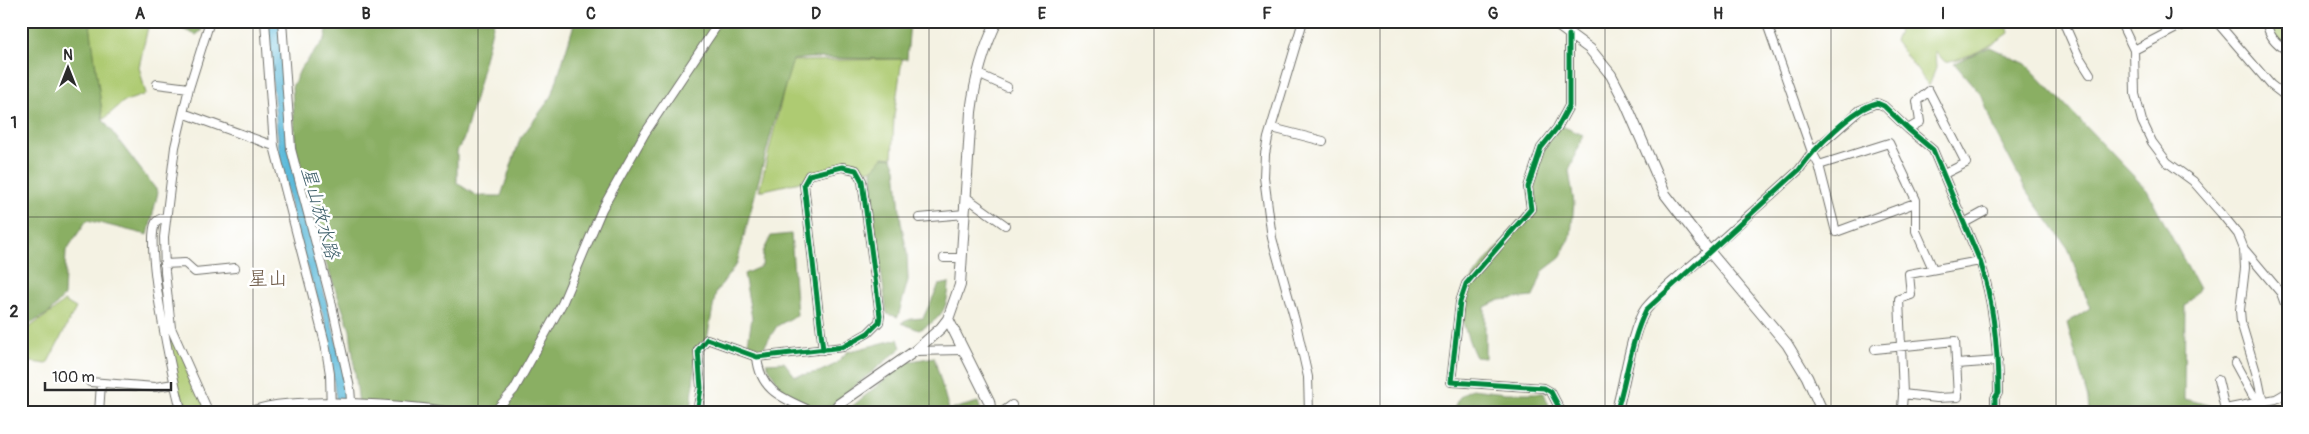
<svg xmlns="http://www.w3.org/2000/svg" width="2309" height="434" font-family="Pangolin,'Klee One',sans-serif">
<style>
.green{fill:#aecb72;stroke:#6c7b4e}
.forest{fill:#8aaf64;stroke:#5a6d48}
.water{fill:#5cbada;stroke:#447282}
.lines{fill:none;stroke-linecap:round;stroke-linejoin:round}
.minor-casing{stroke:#71716b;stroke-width:10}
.tertiary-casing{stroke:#71716b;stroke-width:12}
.minor{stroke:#fff;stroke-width:8}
.tertiary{stroke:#fff;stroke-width:10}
.cycleway-casing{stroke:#fff;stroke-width:8}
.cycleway{stroke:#00873e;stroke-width:5}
.grid{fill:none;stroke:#2b2b2b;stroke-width:1;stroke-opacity:0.55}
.labels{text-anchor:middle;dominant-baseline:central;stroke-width:5;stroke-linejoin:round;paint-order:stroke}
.water-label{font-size:19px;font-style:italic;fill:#3c5d68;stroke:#fff}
.quarter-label{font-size:20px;fill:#6b5744;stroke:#fff}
.neatline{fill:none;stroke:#2b2b2b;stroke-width:2}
.grid-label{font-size:16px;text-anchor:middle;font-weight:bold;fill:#2b2b2b}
</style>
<rect width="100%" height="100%" fill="#fff"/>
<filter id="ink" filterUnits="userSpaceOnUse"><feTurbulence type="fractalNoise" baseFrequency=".02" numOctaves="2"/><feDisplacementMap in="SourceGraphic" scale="10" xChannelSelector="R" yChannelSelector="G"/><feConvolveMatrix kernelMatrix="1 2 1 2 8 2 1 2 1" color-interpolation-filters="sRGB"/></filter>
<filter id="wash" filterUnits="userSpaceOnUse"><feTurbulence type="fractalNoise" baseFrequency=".0096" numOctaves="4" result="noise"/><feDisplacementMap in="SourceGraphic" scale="20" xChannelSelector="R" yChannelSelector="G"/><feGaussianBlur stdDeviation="1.12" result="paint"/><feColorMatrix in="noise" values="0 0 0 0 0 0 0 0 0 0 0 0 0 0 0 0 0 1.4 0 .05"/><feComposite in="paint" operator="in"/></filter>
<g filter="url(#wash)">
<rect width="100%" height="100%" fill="#f4f2e3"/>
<path class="green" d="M 99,21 L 156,21 L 148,27 L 139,67 L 146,94 L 123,102 L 103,120 L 90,26 Z
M 1892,21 L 2006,21 L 2009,33 C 1988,48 1970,57 1945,62 L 1935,51 L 1936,68 L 1929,86 L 1895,41 L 1899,32 Z
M 2267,21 L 2288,21 L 2288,44 L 2273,37 Z
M 902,59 L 894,116 L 892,160 C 872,170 871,174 850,163 L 804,178 L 800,182 L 759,191 L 791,61 Z
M 64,301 L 76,308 L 47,364 L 31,362 L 21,355 L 21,333 L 53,311 Z
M 165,336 L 175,338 L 209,413 L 183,413 Z"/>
<path class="forest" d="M 21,21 L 94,21 L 90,24 L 103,120 L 158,192 L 148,235 L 87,220 L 66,251 L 64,296 L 49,313 L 21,329 Z
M 165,21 L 202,21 L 201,31 L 196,35 Z
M 329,21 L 494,21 L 479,84 L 464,138 L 457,151 L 457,183 L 477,196 L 501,196 L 520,139 L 552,96 L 575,21 L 910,21 L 907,59 L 810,58 L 793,60 L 775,119 L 737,263 L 716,292 L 707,339 L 696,348 L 691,413 L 360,413 L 350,330 L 307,210 L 296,156 L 292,87 L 301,68 L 325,39 Z
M 1990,47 L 2026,64 L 2147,190 L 2199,289 L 2185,306 L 2184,399 L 2225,409 L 2264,404 L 2264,413 L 2089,413 L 2088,399 L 2067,323 L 2090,308 L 2068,248 L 2026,190 L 1993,127 L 1982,96 L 1954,63 Z
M 1557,124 L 1583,135 L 1569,171 L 1574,203 L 1571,234 L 1560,258 L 1543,271 L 1533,297 L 1500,300 L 1485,307 L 1485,358 L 1476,357 C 1471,349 1458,311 1460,302 C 1464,280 1515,229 1531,210 L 1528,187 L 1536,157 Z
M 883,157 L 892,158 L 896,168 L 901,222 L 907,253 L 908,280 L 898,317 L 887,314 L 874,220 L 872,171 Z
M 791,234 L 797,315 L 777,326 L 762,350 L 748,343 L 752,318 L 744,274 L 762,266 L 763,252 L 771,236 Z
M 949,283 C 948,308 942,319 919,330 L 901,323 L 911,319 L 923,318 L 939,285 Z
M 898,339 L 901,348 L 831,406 L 814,408 L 781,389 L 766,363 L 784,362 L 795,376 L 819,372 L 834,365 L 847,352 Z
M 934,357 L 949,410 L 978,402 L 982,413 L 844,413 L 906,362 Z
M 1472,389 L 1505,393 L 1544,393 L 1552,413 L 1453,413 C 1456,400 1460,394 1472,389 Z"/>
<path class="water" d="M 266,21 L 280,21 L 288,148 L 344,371 L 350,413 L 338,413 L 325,321 L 298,241 L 280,160 Z"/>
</g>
<g filter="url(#ink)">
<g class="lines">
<defs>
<path id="minor" d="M 265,21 L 274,146 L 325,343 L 330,374 L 331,413
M 282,21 L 291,149 L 331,301 L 350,388 L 352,413
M 1303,21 L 1268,138 L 1265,154 L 1264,177 L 1272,238 L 1296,324 L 1308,377 L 1309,413
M 1766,21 L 1812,152 L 1819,165 L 1836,232 L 1915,203
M 2063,21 L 2078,55 L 2090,74
M 2120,21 L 2134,50 L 2135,94 L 2142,121 L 2152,142 L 2167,162 L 2193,181 L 2221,213 L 2238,234 L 2244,249 L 2245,268 L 2240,310 L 2241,322 L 2258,379 L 2265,413
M 2216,21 L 2271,85 L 2288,98
M 2266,21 C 2269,36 2275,43 2288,51
M 2134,50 L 2190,21
M 978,74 L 1007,87
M 157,84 L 189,88
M 183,113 L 274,146
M 1272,128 L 1323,141
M 1908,129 L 1920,122 L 1917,101 L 1929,91 L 1966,163 L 1944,174
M 1819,165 L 1889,143 L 1916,200 L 1916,231 L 1933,269
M 967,198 L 1005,225
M 166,217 C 162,218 158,219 156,222 C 143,243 174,384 182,413
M 919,218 L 965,214
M 1964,223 L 1984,212
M 2244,249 L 2281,293 L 2288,312
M 1709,251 L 1799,170 L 1812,152 L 1860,110 L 1877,103 L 1884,106 L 1908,129 L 1933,150 L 1980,261 C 1994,303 1998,348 1998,393 L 1995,398 L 1995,413
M 944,258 L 962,258
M 164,264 L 185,263 L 195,272 L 235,268
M 1875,349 L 1955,341 L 1958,397 L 1937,398 L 1903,394
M 915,351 L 962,350
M 757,357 C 760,393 786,399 815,413
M 2235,363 L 2253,396 L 2263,397
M 1957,364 L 1998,361
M 2218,380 L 2225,409 L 2276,399 L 2288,392
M 90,382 L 155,387 L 174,384
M 99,413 L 101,383
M 209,413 L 171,328 L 165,272 L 164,237 L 175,147 L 189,88 L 210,21
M 248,413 C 282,393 418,406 460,413
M 493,413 L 514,390 L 562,304 L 602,209 L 645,133 L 720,21
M 697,413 L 701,388 L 698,350 L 707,339 L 757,357 L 843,347 L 868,333 L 879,322 L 880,316 L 862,181 L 856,170 L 842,167 L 809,175 L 804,184 L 823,350
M 1001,413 L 1012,405
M 1562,413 L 1551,392 L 1544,388 L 1451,382 L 1460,302 L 1466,284 L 1531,209 L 1528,187 L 1541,148 L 1557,128 L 1569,106 L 1569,35
M 1898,413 L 1902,408 L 1903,394 L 1899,299 L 1911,295 L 1909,274 L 1980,261"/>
<path id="tertiary" d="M 1552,21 L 1590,49 L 1611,75 L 1626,104 L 1665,194 L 1709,251 L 1787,344 L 1807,377 L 1823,413
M 948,319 L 989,401 L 991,413
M 832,413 L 839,404 L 915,351 L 941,328 L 948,319 L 960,285 L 971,112 C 975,80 983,50 997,21
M 1616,413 C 1625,385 1631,330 1646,309 C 1663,288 1689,270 1709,251"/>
</defs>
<use href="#minor" class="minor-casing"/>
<use href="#tertiary" class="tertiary-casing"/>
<use href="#minor" class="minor"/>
<use href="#tertiary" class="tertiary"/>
<defs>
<path id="cycleway" d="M 697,413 L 701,388 L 698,350 L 707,339 L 757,357 L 843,347 L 868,333 L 879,322 L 880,316 L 862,181 L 856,170 L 842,167 L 809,175 L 804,184 L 823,350
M 1562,413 L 1551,392 L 1544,388 L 1451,382 L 1460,302 L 1466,284 L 1531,209 L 1528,187 L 1541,148 L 1557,128 L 1569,106 L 1569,35
M 1616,413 C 1627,379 1630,342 1646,310 L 1799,170 C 1813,150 1853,108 1877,103 L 1884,106 L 1908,129 L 1933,150 L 1980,261 C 1994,303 1998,348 1998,393 L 1995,398 L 1995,413"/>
</defs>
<use href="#cycleway" class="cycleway-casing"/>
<use href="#cycleway" class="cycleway"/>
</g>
</g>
<path class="grid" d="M 253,21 L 253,413M 478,21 L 478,413M 704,21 L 704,413M 929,21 L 929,413M 1154,21 L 1154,413M 1380,21 L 1380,413M 1605,21 L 1605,413M 1831,21 L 1831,413M 2056,21 L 2056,413M 21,217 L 2288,217"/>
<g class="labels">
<g class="water-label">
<text transform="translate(320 213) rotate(74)">星山放水路</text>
</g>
<g class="quarter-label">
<text x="268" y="278">星山</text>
</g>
</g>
<rect width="2309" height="434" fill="none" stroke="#fff" stroke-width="55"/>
<g transform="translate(68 68)" stroke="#ffffff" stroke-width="4" paint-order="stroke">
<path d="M0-4L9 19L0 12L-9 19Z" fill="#2b2b2b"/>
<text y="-8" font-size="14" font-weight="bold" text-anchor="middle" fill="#2b2b2b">N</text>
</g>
<path d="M45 382v8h126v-8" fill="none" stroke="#2b2b2b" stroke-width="2.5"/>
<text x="52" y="382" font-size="15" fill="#2b2b2b" stroke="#ffffff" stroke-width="4" paint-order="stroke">100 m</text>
<rect x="28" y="28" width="2254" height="378" class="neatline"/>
<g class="grid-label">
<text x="140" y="19">A</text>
<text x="366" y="19">B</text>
<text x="591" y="19">C</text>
<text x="816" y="19">D</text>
<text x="1042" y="19">E</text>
<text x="1267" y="19">F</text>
<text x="1493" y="19">G</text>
<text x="1718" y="19">H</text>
<text x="1943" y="19">I</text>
<text x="2169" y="19">J</text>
<text x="14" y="128">1</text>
<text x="14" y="317">2</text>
</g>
</svg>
